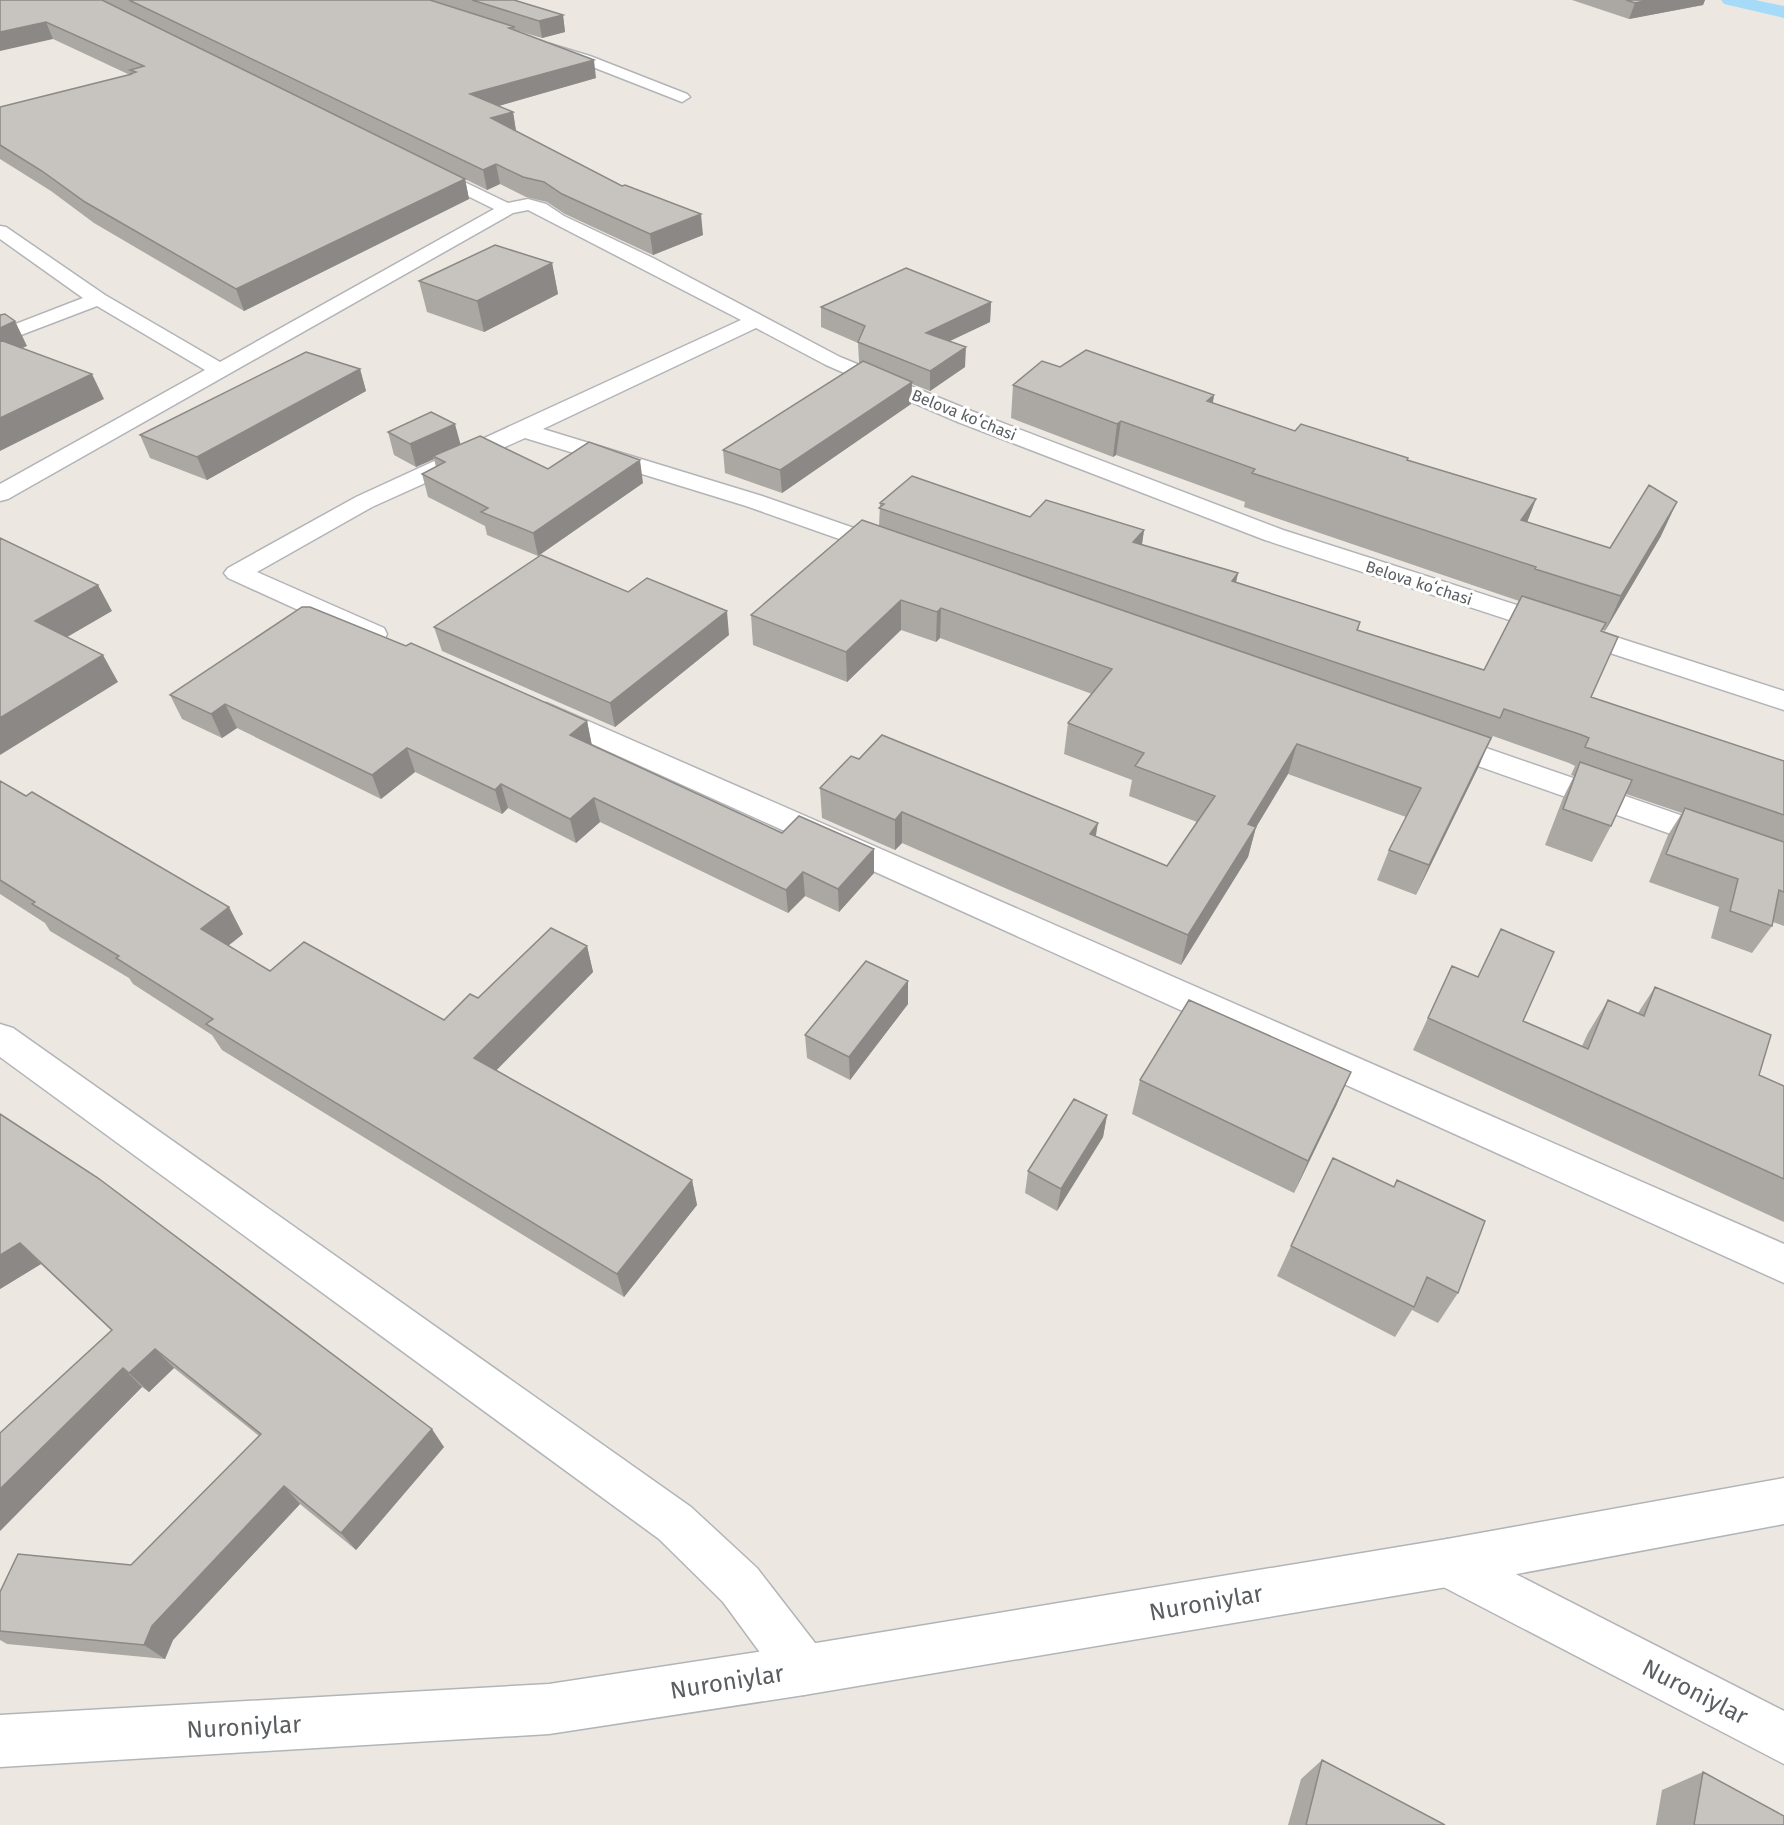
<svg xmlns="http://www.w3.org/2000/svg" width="1784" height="1825" font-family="'Fira Sans',sans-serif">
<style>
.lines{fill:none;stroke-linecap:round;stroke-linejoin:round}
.canal{fill:#a5dbf8;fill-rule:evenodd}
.street-casing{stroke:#b2b4b8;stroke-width:3}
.secondary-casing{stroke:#b1b5b8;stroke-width:3}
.street{fill:#fff;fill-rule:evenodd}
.secondary{fill:#fff;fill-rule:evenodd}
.wall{fill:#aba8a3}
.shaded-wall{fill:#8b8885}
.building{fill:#c7c3be;stroke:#8b8885;stroke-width:1.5}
.labels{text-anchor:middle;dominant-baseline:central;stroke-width:6;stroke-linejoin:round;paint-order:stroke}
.far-street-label{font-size:16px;fill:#5a5e61;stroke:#fff}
.near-street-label{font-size:24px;fill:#5a5e61;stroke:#fff}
</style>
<rect width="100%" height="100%" fill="#ece8e1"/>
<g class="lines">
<path class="canal" d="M 1721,0 L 1755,0 L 1784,6 L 1784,18 L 1724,4 Z"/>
<defs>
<path id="street" d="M 550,44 L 590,56 L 687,94 L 690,97 L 682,102 L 677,100 L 580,62 L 545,51 L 543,48 Z
M 427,164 L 508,203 L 528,199 L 546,204 L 564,216 L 653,258 L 840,357 L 974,412 L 1283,530 L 1784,691 L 1784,710 L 1265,540 L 958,422 L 826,365 L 756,328 L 543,429 L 762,496 L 897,543 L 901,548 L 897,553 L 888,556 L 879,553 L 746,506 L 525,438 L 372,507 L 257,572 L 384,628 L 387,634 L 384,640 L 374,642 L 364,640 L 228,578 L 224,573 L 228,568 L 356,497 L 741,320 L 528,210 L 513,213 L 8,499 L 0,501 L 0,484 L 205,370 L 97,306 L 0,343 L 0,330 L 83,298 L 0,239 L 0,226 L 6,227 L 105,295 L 220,362 L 494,209 L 421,173 L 419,169 L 421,165 Z
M 547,703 L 1784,1244 L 1784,1283 L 537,719 L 533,712 L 537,705 Z
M 1440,732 L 1784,851 L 1784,874 L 1430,749 L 1425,742 L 1430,735 Z
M 0,1024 L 13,1028 L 691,1507 L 757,1568 L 822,1652 L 829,1670 L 822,1688 L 804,1695 L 786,1688 L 723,1602 L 659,1539 L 0,1057 Z
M 1447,1539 L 1784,1711 L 1784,1764 L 1430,1580 L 1423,1563 L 1430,1546 Z"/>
<path id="secondary" d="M 1784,1478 L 1784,1524 L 1447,1587 L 804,1695 L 549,1734 L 0,1767 L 0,1715 L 549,1684 L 804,1645 L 1447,1539 Z"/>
</defs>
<use href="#street" class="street-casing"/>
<use href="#secondary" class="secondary-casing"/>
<use href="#street" class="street"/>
<use href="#secondary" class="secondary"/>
</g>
<path class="wall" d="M 0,0 L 514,0 L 563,15 L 565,32 L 542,38 L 515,30 L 515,31 L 596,78 L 498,106 L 513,112 L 516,131 L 703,235 L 653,255 L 565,214 L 547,202 L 526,197 L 500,184 L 487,190 L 465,179 L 469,199 L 244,311 L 94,223 L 51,191 L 0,159 L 0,107 L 130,75 L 53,39 Z
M 1572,0 L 1705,0 L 1703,5 L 1629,19 Z
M 552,263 L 558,294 L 484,332 L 427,312 L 419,281 Z
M 991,302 L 990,322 L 949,341 L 965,367 L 930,391 L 912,384 L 911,404 L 782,493 L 725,473 L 723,450 L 860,363 L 859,362 L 858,343 L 821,327 L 821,307 Z
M 1060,367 L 1214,395 L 1213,403 L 1295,431 L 1408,460 L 1536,499 L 1527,522 L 1610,548 L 1661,536 L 1605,631 L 1603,630 L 1602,632 L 1591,697 L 1784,761 L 1784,926 L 1773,922 L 1772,926 L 1752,953 L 1711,938 L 1719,907 L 1649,882 L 1668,835 L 1682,813 L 1626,794 L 1611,826 L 1592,862 L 1545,845 L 1563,798 L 1574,776 L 1571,775 L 1575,766 L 1569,763 L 1493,736 L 1488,746 L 1487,745 L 1478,768 L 1416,895 L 1377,880 L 1389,850 L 1406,817 L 1288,774 L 1256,827 L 1248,857 L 1181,965 L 902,843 L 895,850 L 822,818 L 820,788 L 859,759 L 1096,837 L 1167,866 L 1197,822 L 1129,796 L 1132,780 L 1064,754 L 1068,723 L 1092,694 L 940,638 L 936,642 L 901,630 L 847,682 L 753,645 L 751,615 L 879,526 L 880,503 L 1030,517 L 1144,530 L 1142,545 L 1238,573 L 1236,582 L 1360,622 L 1358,630 L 1484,670 L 1519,601 L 1244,507 L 1245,502 L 1116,455 L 1113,457 L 1011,418 L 1013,385 Z
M 360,369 L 366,391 L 207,480 L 150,458 L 140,435 Z
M 388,432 L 460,444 L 548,469 L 643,483 L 538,556 L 487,535 L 485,526 L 428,497 L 422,474 L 436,467 L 434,459 L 416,467 L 394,455 Z
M 434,627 L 729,635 L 615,727 L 442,651 Z
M 170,695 L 587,721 L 592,746 L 782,833 L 874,849 L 874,873 L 839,912 L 805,896 L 788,913 L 600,822 L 576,843 L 508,808 L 502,814 L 415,772 L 381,799 L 237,728 L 222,738 L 182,719 Z
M 0,781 L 243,934 L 228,946 L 270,971 L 444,1020 L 478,998 L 587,946 L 593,972 L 496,1070 L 692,1180 L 697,1205 L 624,1297 L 222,1050 L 212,1035 L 133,984 L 129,978 L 50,931 L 45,923 L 0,894 Z
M 1452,966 L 1523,1021 L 1582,1046 L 1588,1033 L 1608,1000 L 1638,1013 L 1655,987 L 1759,1075 L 1784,1086 L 1784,1222 L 1413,1050 Z
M 908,981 L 908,1004 L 850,1080 L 807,1058 L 805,1035 Z
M 1351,1072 L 1336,1106 L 1294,1193 L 1132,1114 L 1140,1080 Z
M 0,1114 L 444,1447 L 356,1550 L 300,1504 L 173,1640 L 165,1659 L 7,1644 L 0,1640 L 0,1592 L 131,1565 L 259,1436 L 174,1368 L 149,1392 L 142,1387 L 0,1531 L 111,1330 L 41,1264 L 0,1289 Z
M 1107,1115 L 1103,1137 L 1057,1211 L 1025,1193 L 1028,1171 Z
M 1397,1180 L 1458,1293 L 1438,1323 L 1412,1310 L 1395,1337 L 1277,1276 L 1291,1246 L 1394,1187 Z
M 1322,1760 L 1445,1825 L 1288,1825 L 1301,1779 Z
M 1703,1772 L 1784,1825 L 1656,1825 L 1662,1790 Z"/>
<path class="shaded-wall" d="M 1649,0 L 1705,0 L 1703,5 L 1629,19 L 1635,3 Z
M 563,15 L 565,32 L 542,38 L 539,21 Z
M 46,22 L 53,39 L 0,51 L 0,32 Z
M 594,60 L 596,78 L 474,113 L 470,94 Z
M 513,112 L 516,131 L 491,118 Z
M 496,164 L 500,184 L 487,190 L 483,170 Z
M 465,179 L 469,199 L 244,311 L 236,289 Z
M 701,214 L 703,235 L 653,255 L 650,234 Z
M 552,263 L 558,294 L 484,332 L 477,301 Z
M 991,302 L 990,322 L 925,353 L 926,333 Z
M 15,321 L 27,346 L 0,358 L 0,325 Z
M 966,347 L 965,367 L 930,391 L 930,371 Z
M 360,369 L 366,391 L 207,480 L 197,457 Z
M 92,374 L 104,399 L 0,451 L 0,418 Z
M 912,382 L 911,404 L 782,493 L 780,470 Z
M 1214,395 L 1208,428 L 1207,401 Z
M 1121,421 L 1116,455 L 1113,457 L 1117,424 Z
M 455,424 L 461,446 L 433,456 L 434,459 L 416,467 L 410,444 Z
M 640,460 L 643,483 L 538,556 L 533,533 Z
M 1536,499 L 1523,533 L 1521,520 Z
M 1677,502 L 1661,536 L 1605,631 L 1621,596 Z
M 1144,530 L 1140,556 L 1133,542 Z
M 1238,573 L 1232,600 L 1232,581 Z
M 98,585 L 112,611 L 50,647 L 35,621 Z
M 901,600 L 901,630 L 847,682 L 846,652 Z
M 941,608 L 940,638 L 936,642 L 937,612 Z
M 727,611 L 729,635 L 615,727 L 610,703 Z
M 103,655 L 118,682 L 0,755 L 0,718 Z
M 225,704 L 237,728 L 222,738 L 211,714 Z
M 587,721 L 592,746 L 570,735 Z
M 1491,738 L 1478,768 L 1416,895 L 1429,865 Z
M 1297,744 L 1288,774 L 1246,844 L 1256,827 L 1248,857 L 1181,965 L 1188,935 L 1248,824 Z
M 407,748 L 415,772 L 381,799 L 372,775 Z
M 501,784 L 508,808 L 502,814 L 495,790 Z
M 594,798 L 600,822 L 576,843 L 570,819 Z
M 902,812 L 902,843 L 895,850 L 895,820 Z
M 1098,823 L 1093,853 L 1090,834 Z
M 874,849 L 874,873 L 839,912 L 838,889 Z
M 803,872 L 805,896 L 788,913 L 786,890 Z
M 229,907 L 243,934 L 216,955 L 201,929 Z
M 587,946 L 593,972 L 484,1083 L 474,1058 Z
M 908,981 L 908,1004 L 850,1080 L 849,1057 Z
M 1351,1072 L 1336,1106 L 1294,1193 L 1308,1161 Z
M 1107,1115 L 1103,1137 L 1057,1211 L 1061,1189 Z
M 692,1180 L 697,1205 L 624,1297 L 617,1274 Z
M 20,1243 L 41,1264 L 0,1289 L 0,1255 Z
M 155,1349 L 174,1368 L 149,1392 L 129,1373 Z
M 123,1368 L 142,1387 L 0,1531 L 0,1489 Z
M 432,1429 L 444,1447 L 356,1550 L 341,1533 Z
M 284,1486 L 300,1504 L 173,1640 L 165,1659 L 144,1645 L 152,1626 Z"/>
<path class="building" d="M 0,0 L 102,0 L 465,179 L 236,289 L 85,202 L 42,171 L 0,145 L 0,107 L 132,74 L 130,74 L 136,72 L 130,70 L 144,66 L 46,22 L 0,32 Z
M 129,0 L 430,0 L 515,27 L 509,28 L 594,60 L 470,94 L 513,112 L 491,118 L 622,186 L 625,185 L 701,214 L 650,234 L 562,194 L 544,182 L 523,177 L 496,164 L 483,170 Z
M 472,0 L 514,0 L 563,15 L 539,21 Z
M 1626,0 L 1649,0 L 1635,3 Z
M 495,245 L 552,263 L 477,301 L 419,281 Z
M 906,268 L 991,302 L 926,333 L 966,347 L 930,371 L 858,342 L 865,326 L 821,307 Z
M 5,314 L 15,321 L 0,328 L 0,315 Z
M 0,340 L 92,374 L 0,418 Z
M 1086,350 L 1214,395 L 1207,401 L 1295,431 L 1301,424 L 1408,458 L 1407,460 L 1536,499 L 1521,520 L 1610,548 L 1649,485 L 1677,502 L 1621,596 L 1535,569 L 1536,567 L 1252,473 L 1255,469 L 1121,421 L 1117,424 L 1013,385 L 1042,361 L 1060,367 Z
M 306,352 L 360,369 L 197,457 L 140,435 Z
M 863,361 L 912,382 L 780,470 L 723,450 Z
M 431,412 L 455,424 L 410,444 L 388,432 Z
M 480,436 L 548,469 L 589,442 L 640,460 L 533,533 L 481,512 L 488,508 L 422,474 L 445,462 L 433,456 Z
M 912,476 L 1030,517 L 1046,500 L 1144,530 L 1133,542 L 1238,573 L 1232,581 L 1360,622 L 1357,630 L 1484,670 L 1522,596 L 1606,623 L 1601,631 L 1618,637 L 1591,697 L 1784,761 L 1784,815 L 1585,747 L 1589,738 L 1582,735 L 1504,709 L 1500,718 L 879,508 L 884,504 L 880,503 Z
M 862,520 L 1491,738 L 1429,865 L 1389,850 L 1421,788 L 1297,744 L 1248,824 L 1256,827 L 1188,935 L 902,812 L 895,820 L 820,788 L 851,756 L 859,759 L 882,735 L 1098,823 L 1090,834 L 1167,866 L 1215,796 L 1135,766 L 1144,753 L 1068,723 L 1112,669 L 941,608 L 937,612 L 901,600 L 846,652 L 751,615 Z
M 0,538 L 98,585 L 35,621 L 103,655 L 0,718 Z
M 541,555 L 628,592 L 647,578 L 727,611 L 610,703 L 434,627 Z
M 302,607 L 310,607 L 406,646 L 411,643 L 587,721 L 570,735 L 782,833 L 799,816 L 874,849 L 838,889 L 803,872 L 786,890 L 594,798 L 570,819 L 501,784 L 495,790 L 407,748 L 372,775 L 225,704 L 211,714 L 170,695 Z
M 1580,762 L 1632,780 L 1611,826 L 1563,809 Z
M 0,781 L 26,796 L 32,792 L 229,907 L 201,929 L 270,971 L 304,942 L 444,1020 L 470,994 L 478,998 L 551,928 L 587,946 L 474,1058 L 692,1180 L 617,1274 L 206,1024 L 213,1019 L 116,958 L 119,956 L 32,904 L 35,902 L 0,880 Z
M 1685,808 L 1784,842 L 1784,892 L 1779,890 L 1772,926 L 1730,911 L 1738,879 L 1666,854 Z
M 1501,929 L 1554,952 L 1523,1021 L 1588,1049 L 1608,1000 L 1644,1016 L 1655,987 L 1771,1035 L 1759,1075 L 1784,1086 L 1784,1179 L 1428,1018 L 1452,966 L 1478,977 Z
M 866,961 L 908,981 L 849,1057 L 805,1035 Z
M 1189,1000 L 1351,1072 L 1308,1161 L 1140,1080 Z
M 1074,1099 L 1107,1115 L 1061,1189 L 1028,1171 Z
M 0,1114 L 98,1178 L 432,1429 L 341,1533 L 284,1486 L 152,1626 L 144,1645 L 0,1631 L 0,1592 L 18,1554 L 131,1565 L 261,1434 L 155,1349 L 129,1373 L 123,1368 L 0,1489 L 0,1433 L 112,1330 L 20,1243 L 0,1255 Z
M 1333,1158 L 1394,1187 L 1397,1180 L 1485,1221 L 1458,1293 L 1427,1277 L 1414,1307 L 1291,1246 Z
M 1322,1760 L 1445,1825 L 1306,1825 Z
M 1703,1772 L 1784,1816 L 1784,1825 L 1694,1825 Z"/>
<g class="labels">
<g class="far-street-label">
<text transform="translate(964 415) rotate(22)">Belova koʻchasi</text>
<text transform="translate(1419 583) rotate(18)">Belova koʻchasi</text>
</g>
<g class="near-street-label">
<text transform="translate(1206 1603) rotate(-10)">Nuroniylar</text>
<text transform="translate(727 1682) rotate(-9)">Nuroniylar</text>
<text transform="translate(1695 1692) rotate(27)">Nuroniylar</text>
<text transform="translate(244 1727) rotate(-3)">Nuroniylar</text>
</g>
</g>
</svg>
